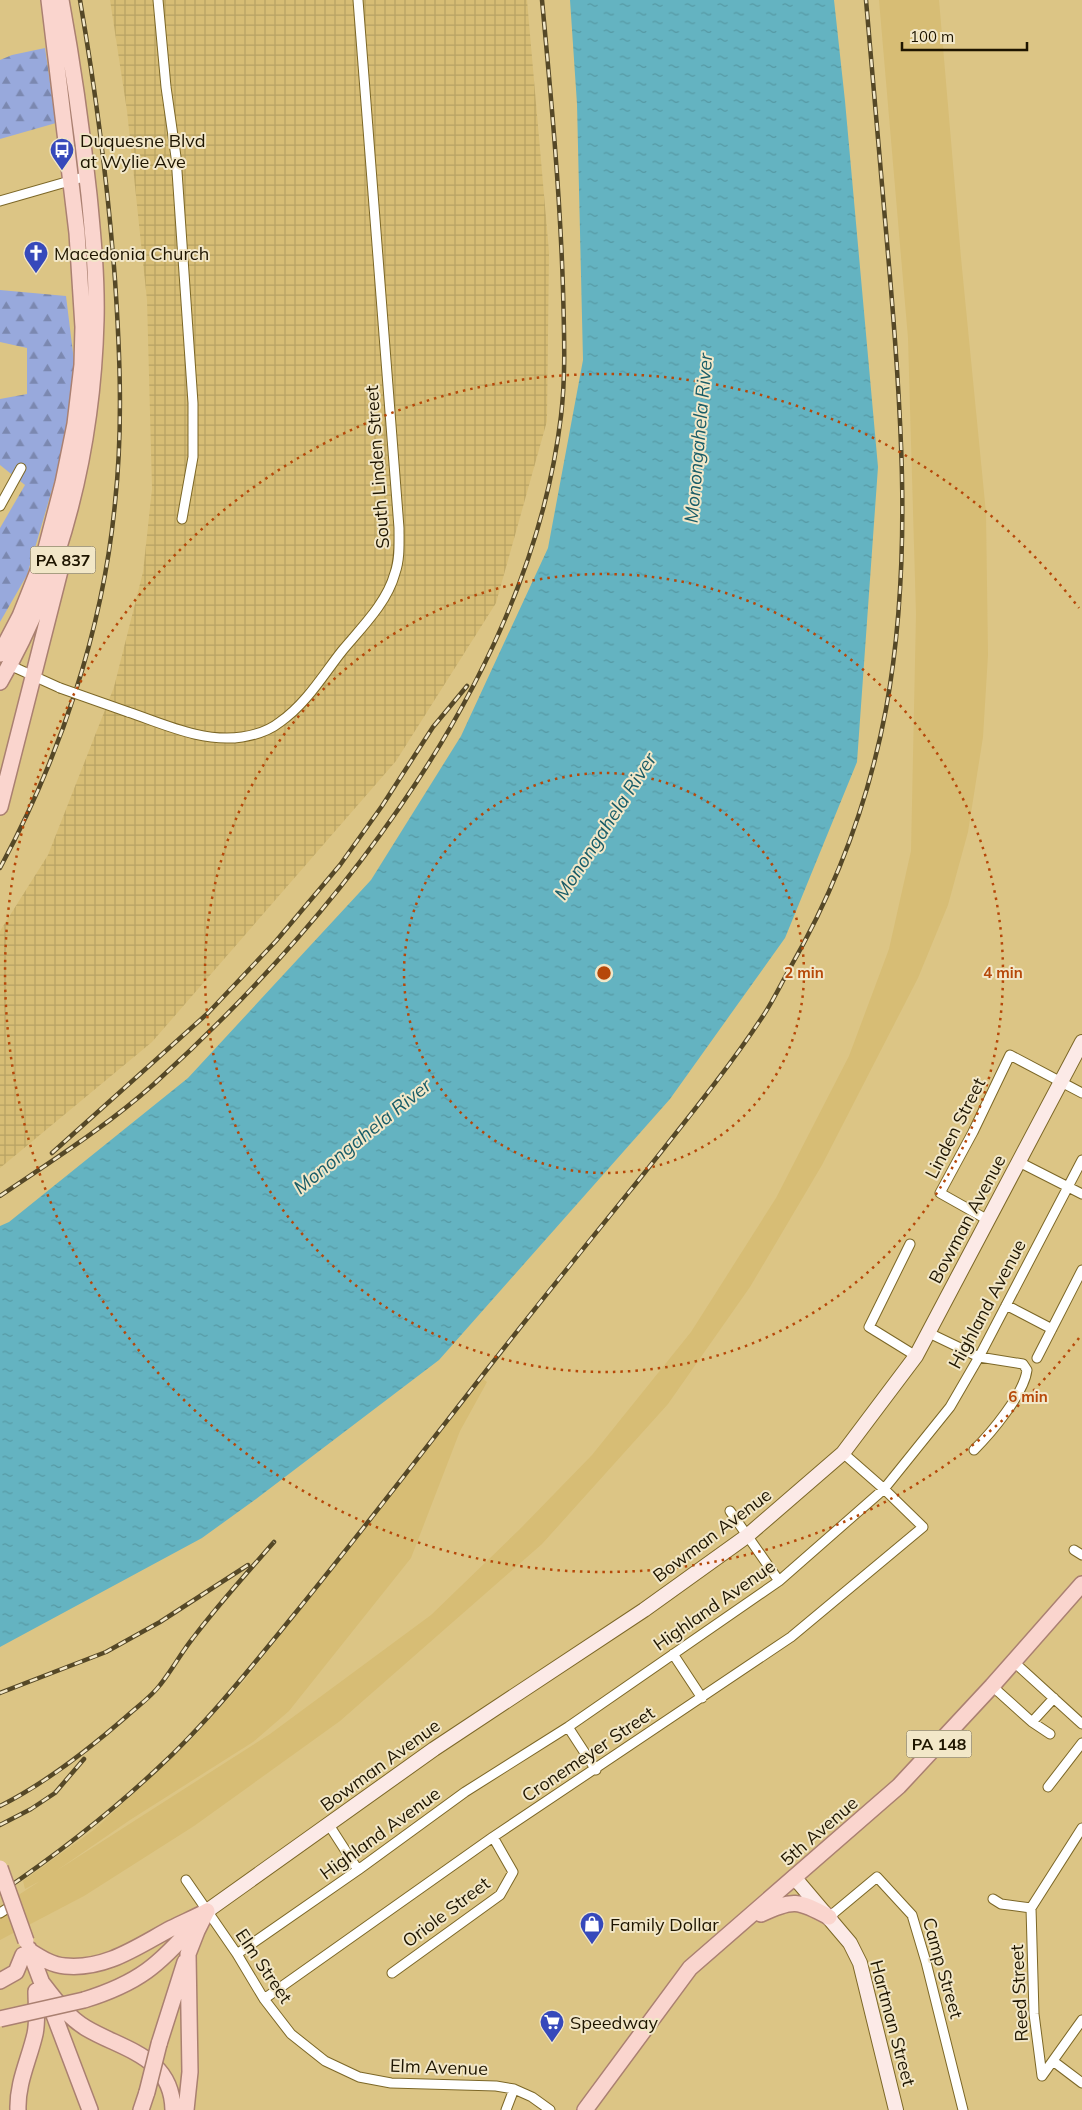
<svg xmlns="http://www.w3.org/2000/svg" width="1082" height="2110" font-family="Mulish,sans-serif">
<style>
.built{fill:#d7bd75}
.industrial{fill:url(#industrial-grid)}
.forest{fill:url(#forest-firs)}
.water{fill:url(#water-ripples)}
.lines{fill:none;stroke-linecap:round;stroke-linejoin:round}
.street-casing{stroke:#7c6727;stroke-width:11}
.secondary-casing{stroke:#7c6727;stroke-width:16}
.primary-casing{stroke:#aa8071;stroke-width:18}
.street{stroke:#fff;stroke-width:9}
.secondary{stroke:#fceae7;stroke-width:14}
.primary{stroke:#fad5ce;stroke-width:15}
.rail-casing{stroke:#554827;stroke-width:4.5}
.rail{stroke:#f2e7c8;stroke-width:2.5;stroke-dasharray:8;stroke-linecap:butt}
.street-bridge-casing{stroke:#7c6727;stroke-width:11;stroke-linecap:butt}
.primary-bridge-casing{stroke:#aa8071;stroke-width:18;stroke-linecap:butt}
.street-bridge{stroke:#fff;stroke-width:9}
.primary-bridge{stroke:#fad5ce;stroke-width:15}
.ring{fill:none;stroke:#b64809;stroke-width:2.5;stroke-dasharray:2.5 5}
.labels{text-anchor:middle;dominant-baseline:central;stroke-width:4;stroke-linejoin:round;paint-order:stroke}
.shield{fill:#f2e7c8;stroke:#5e543c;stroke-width:1}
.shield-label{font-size:16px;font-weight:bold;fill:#1e1500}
.poi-label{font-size:18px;fill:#1e1500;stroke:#f2e7c8;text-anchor:start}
.street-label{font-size:18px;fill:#1e1500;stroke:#f2e7c8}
.water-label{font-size:19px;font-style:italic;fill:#195c67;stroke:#f2e7c8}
.centre{fill:#b64809;stroke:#f2e7c8;stroke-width:2.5}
.ring-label{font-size:15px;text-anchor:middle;font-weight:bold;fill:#b64809;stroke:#f2e7c8;stroke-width:4;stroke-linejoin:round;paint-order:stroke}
</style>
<defs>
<pattern id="industrial-grid" width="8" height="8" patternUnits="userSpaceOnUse" patternTransform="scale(1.25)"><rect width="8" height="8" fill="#d7bd75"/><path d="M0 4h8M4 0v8" fill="none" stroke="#b8a263"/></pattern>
<pattern id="forest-firs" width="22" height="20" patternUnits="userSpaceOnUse" patternTransform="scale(1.25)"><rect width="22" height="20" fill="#98a9dc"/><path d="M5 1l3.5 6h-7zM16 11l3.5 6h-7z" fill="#7b88b0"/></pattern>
<pattern id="water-ripples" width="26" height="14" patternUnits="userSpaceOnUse" patternTransform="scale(1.25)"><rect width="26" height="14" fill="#64b3c1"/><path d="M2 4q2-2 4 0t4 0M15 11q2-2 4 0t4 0" fill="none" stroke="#5699a4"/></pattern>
</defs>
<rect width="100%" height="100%" fill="#dcc585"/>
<path class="built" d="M 879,0 L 939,0 L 961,258 L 986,513 L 988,655 L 983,737 L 968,832 L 948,905 L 918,978 L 822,1165 L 750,1287 L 668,1404 L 542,1544 L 340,1721 L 194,1826 L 84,1896 L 0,1940 L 0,1907 L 40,1881 L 25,1889 L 23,1881 L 95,1829 L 190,1741 L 245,1680 L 483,1379 L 487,1382 L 460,1431 L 411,1558 L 289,1711 L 253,1742 L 130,1820 L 56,1871 L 270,1734 L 431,1615 L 520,1529 L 592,1455 L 691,1332 L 776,1198 L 849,1056 L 889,949 L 911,851 L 916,614 L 908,338 Z"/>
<path class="industrial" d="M 110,0 L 527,0 L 549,252 L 547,421 L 496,603 L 396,761 L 152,1042 L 0,1168 L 0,931 L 48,855 L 114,687 L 143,572 L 152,489 L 147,300 L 127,111 Z"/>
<path class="forest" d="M 45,48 L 56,123 L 0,139 L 0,60 L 12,55 Z
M 0,290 L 66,296 L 75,369 L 61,459 L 27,575 L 0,622 L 0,528 L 25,485 L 0,465 L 0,399 L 27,394 L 27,348 L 0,342 Z"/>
<path class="water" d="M 570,0 L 834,0 L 845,101 L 878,467 L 857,762 L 785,938 L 670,1099 L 439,1360 L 256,1499 L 202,1538 L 0,1647 L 0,1226 L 9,1222 L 188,1078 L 371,880 L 461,736 L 548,548 L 583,360 L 577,104 Z"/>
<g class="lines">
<defs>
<path id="street" d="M 158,0 L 166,87 L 176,157 L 193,403 L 193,457 L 182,519
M 0,201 L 87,176
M 0,506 L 21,468
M 7,664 L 60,688
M 128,712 C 164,724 203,743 242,737 C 255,735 270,730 280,722 C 306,704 323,675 342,651 C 361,628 387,603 395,573 C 400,559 399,543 399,528 L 358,0
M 1019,1162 L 1082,1194
M 988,1220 L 940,1193 L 973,1132 L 1010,1055 L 1082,1093
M 910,1244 L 869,1327 L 916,1356
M 1006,1305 L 1052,1329
M 929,1333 L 979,1357 L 1023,1364 L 1027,1370 C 1024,1394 991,1433 974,1450
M 1037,1358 L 1082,1270
M 730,1511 L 779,1581
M 1074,1550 L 1082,1555
M 673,1654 L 702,1698
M 1014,1662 L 1082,1724
M 992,1686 L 1032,1722 L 1050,1734
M 1032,1722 L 1054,1698
M 568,1727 L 596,1770
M 1048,1787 L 1082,1743
M 329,1825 L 358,1870
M 186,1880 L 237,1954 L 264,1999 L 291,2034 L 325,2061 L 359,2077 L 391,2083 L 496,2086 L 514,2089 L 532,2097 L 550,2110
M 993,1899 L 1001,1904 L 1031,1908
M 1031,1908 L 1034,2014 L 1042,2076
M 1031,1908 L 1082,1828
M 0,1913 L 11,1906
M 829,1917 L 877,1877 L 912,1915 L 926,1962 L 963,2110
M 237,1954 L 358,1870 L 465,1792 L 568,1727 L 779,1581 L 884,1489 L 950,1407 L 979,1357 L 1082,1160
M 392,1973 L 500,1895 L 513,1872 L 493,1837
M 264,1999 L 493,1837 L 791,1637 L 923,1527 L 884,1489 L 843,1453
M 1053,2061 L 1082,2083
M 1042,2076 L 1082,2020
M 506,2110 L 514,2089"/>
<path id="secondary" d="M 794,1877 L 850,1943 L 860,1963 L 896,2110
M 207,1911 L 434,1749 L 644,1610 L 747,1536 L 843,1453 L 916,1356 L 1082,1042"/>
<path id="primary" d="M 0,654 L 20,616 L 44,556 L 63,483 L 75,424 L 82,365 L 83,327 L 77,233 L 49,0
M 0,682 C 63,573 93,445 96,320 C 97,278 93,236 89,195 C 82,130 73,65 61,0
M 0,807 L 62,563
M 761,1914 C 793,1899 798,1900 829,1917
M 29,1949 L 90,2110
M 30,1951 C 41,1958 52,1965 65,1966 C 106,1970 138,1946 172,1928 C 184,1922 196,1917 207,1911
M 0,1981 L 16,1972 L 23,1955
M 43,1984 C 56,2001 68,2017 86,2028 C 123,2050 172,2056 173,2110
M 84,2000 C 139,1983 159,1965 196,1923
M 159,2044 L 185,1962
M 18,2110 C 17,2083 29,2060 35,2034 C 38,2020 36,2006 36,1991
M 141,2110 L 147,2092
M 186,2110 L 190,2072 L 188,1954 L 197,1931 L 207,1911
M 585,2110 L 690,1968 L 899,1786 L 992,1686 L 1082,1584"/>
</defs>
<use href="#street" class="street-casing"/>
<use href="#secondary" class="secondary-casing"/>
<use href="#primary" class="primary-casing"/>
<use href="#street" class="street"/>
<use href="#secondary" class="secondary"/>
<use href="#primary" class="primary"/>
<defs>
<path id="rail" d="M 0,868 C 60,757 103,630 115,503 C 123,429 120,354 115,280 C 108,186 96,93 80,0
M 52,1153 L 208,1013 L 276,941 L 340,865 L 382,806 L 433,727 L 467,686
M 0,1196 C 53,1160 107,1126 154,1084 C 341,914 530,674 561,416 C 566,374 564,331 563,289 C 560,192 551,96 542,0
M 0,1693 L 106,1652 L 160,1622 L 248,1565
M 0,1806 C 46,1783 88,1750 127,1716 C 138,1706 151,1697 160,1685 C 172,1670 181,1653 193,1638 C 218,1605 246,1574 274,1542
M 0,1825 L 31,1809 L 55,1793 L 84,1759
M 0,1893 C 56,1855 108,1815 157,1769 C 209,1721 252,1666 297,1611 C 362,1531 425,1449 489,1367 C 539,1303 591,1239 642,1176 C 683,1124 726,1072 763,1016 C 773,1001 781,984 790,968 C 836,888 869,800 886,709 C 912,567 902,419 890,277 C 882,184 874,92 866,0"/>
</defs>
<use href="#rail" class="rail-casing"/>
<use href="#rail" class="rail"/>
<defs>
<path id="street-bridge" d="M 60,688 L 128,712"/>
<path id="primary-bridge" d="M 0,1868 L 26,1941
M 0,2019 L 84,2000
M 147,2092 L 159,2044"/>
</defs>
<use href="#street-bridge" class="street-bridge-casing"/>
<use href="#primary-bridge" class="primary-bridge-casing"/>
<use href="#street-bridge" class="street-bridge"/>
<use href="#primary-bridge" class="primary-bridge"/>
</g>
<g class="ring">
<circle cx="604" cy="973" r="200"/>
<circle cx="604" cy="973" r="399"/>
<path d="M1079 1338A599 599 0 1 1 1079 608"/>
</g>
<defs>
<symbol id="bus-pin" viewBox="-11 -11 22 30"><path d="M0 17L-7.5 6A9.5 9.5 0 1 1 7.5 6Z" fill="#3649bb" stroke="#f2e7c8"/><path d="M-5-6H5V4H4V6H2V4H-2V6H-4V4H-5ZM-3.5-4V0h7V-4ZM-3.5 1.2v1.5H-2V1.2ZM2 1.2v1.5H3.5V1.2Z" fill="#fff"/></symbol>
<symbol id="church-pin" viewBox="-11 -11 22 30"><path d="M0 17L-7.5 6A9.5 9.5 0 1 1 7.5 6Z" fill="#3649bb" stroke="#f2e7c8"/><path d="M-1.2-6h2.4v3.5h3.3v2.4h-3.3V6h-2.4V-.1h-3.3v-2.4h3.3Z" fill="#fff"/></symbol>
<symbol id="shop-pin" viewBox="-11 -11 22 30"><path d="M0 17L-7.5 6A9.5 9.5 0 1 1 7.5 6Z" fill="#3649bb" stroke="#f2e7c8"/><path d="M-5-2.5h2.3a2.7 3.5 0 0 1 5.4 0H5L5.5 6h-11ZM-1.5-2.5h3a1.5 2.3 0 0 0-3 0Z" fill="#fff"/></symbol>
<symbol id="supermarket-pin" viewBox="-11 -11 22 30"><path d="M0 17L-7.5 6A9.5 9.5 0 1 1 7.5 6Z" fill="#3649bb" stroke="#f2e7c8"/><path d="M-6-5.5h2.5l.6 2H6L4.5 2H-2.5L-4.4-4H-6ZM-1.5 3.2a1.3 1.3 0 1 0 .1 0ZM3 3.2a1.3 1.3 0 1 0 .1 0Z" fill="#fff"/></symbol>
</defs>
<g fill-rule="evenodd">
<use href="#bus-pin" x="48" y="136" width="28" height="38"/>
<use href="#church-pin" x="22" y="239" width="28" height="38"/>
<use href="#shop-pin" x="578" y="1910" width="28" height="38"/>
<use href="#supermarket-pin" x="538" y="2008" width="28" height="38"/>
</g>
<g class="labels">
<g class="shield">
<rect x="30.5" y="546.5" width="65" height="27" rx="4"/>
<rect x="906.5" y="1730.5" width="65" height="27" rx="4"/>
</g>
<g class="shield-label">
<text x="63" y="560">PA 837</text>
<text x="939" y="1744">PA 148</text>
</g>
<g class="poi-label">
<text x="80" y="140">Duquesne Blvd<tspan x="80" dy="21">at Wylie Ave</tspan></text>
<text x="54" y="253">Macedonia Church</text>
<text x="610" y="1924">Family Dollar</text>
<text x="570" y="2022">Speedway</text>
</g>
<g class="street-label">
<text transform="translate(377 467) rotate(-94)">South Linden Street</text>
<text transform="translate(955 1128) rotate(-63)">Linden Street</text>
<text transform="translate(967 1219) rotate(-62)">Bowman Avenue</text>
<text transform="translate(987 1304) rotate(-62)">Highland Avenue</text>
<text transform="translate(712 1535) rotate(-37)">Bowman Avenue</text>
<text transform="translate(714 1605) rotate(-35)">Highland Avenue</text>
<text transform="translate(588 1754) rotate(-34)">Cronemeyer Street</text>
<text transform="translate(380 1765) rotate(-36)">Bowman Avenue</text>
<text transform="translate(819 1831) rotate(-41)">5th Avenue</text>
<text transform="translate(380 1833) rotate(-36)">Highland Avenue</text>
<text transform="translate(446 1912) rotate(-37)">Oriole Street</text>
<text transform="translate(264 1966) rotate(56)">Elm Street</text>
<text transform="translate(943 1968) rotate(74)">Camp Street</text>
<text transform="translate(1019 1993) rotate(-93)">Reed Street</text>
<text transform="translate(893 2023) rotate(75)">Hartman Street</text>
<text transform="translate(439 2067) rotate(2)">Elm Avenue</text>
</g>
<g class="water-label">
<text transform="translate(698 438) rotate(-85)">Monongahela River</text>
<text transform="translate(605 826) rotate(-57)">Monongahela River</text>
<text transform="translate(362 1136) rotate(-39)">Monongahela River</text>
</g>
</g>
<circle cx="604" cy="973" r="8" class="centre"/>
<g class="ring-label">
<text x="804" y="978">2 min</text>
<text x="1003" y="978">4 min</text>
<text x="1028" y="1402">6 min</text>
</g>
<path d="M902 42v8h125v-8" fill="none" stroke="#1e1500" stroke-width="2.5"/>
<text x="910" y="42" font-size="15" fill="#1e1500" stroke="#f2e7c8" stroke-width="4" paint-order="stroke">100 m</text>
</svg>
